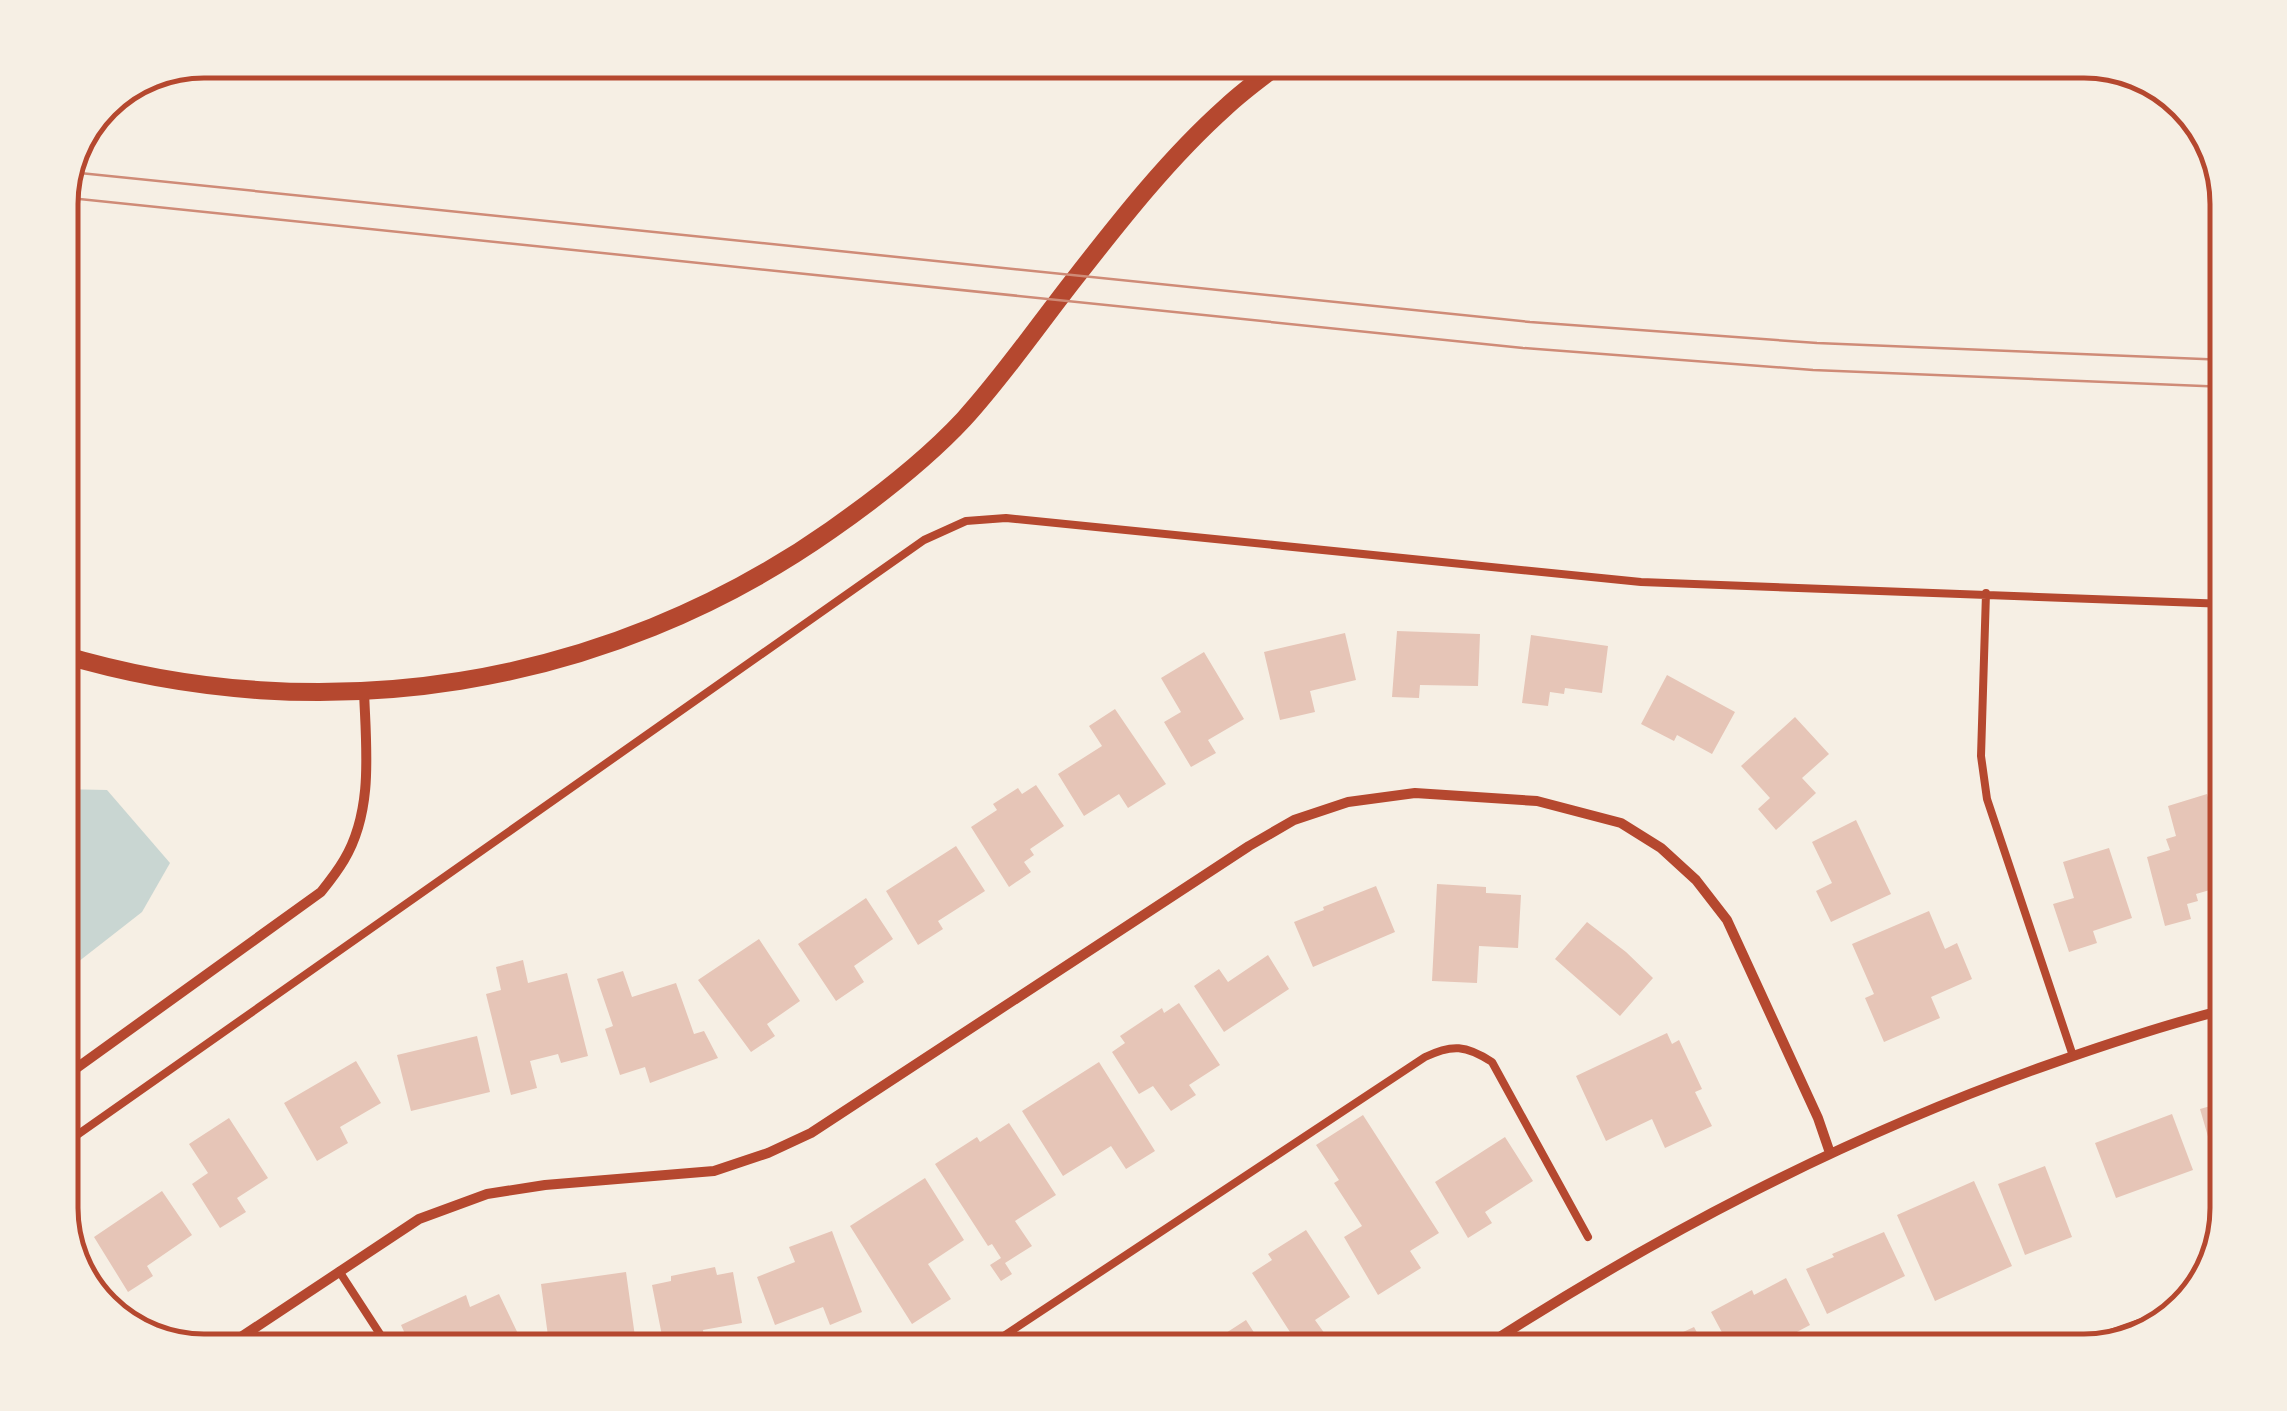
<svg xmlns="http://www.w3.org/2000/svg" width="2287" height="1411" font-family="'Open Sans',sans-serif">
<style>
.water{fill:#c9d6d2}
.building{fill:#e6c5b7}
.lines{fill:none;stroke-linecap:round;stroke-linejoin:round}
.service{stroke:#b5482f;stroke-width:8}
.minor{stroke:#b5482f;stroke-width:10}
.tertiary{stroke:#b5482f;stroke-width:18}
.tram{stroke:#cf8b77;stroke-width:2.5}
.rim{fill:none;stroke:#b5482f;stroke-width:5}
</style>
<rect width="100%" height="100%" fill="#f6efe4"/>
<path class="water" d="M 60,789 L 107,790 L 170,863 L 142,912 L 60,976 Z"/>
<path class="building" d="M 1397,631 L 1480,634 L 1478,686 L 1420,685 L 1419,698 L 1392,697 Z
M 1345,633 L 1356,680 L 1310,691 L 1315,712 L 1280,720 L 1264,652 Z
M 1531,635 L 1608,646 L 1602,693 L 1565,688 L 1564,694 L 1550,692 L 1548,706 L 1522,703 Z
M 1204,652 L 1244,719 L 1208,740 L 1216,753 L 1191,767 L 1164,722 L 1181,712 L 1161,678 Z
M 1667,675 L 1735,712 L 1712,754 L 1677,735 L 1674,741 L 1641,724 Z
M 1115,709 L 1166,784 L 1128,808 L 1119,794 L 1084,816 L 1058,774 L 1102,746 L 1089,726 Z
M 1795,717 L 1829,754 L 1802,778 L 1816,793 L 1776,830 L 1758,809 L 1770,798 L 1741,766 Z
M 1036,785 L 1064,826 L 1030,849 L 1034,855 L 1024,862 L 1031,872 L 1009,887 L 971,827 L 997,810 L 993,804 L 1018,788 L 1022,794 Z
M 2207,794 L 2227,859 L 2227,885 L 2196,894 L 2198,901 L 2187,904 L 2191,919 L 2165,926 L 2147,857 L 2170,850 L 2166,839 L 2176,836 L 2168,806 Z
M 1856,820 L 1891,894 L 1831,922 L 1816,891 L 1832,883 L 1812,842 Z
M 956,846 L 985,891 L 938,921 L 943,929 L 918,945 L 886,891 Z
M 2109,848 L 2132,918 L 2093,931 L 2097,943 L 2069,952 L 2053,904 L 2074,898 L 2063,862 Z
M 1437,884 L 1486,887 L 1486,893 L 1521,895 L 1518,948 L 1479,946 L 1477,983 L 1432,981 Z
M 1376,886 L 1395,932 L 1313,967 L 1294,922 L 1324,910 L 1323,907 Z
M 866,898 L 893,939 L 854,966 L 864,982 L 836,1001 L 798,944 Z
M 1929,911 L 1945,949 L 1957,943 L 1972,979 L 1931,997 L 1940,1018 L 1884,1042 L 1865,998 L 1874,994 L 1852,944 Z
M 1587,922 L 1626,952 L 1653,978 L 1620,1016 L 1555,959 Z
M 759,939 L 800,1001 L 767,1024 L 775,1036 L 751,1052 L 698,980 Z
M 1268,955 L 1289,989 L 1224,1032 L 1194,986 L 1219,969 L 1228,982 Z
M 523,960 L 528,983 L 567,973 L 588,1056 L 561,1063 L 558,1054 L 530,1061 L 537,1088 L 511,1095 L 486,994 L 501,990 L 496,967 Z
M 623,971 L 632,997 L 676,983 L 694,1034 L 704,1031 L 718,1058 L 650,1083 L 645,1067 L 620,1075 L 605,1029 L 613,1026 L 597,979 Z
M 1179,1003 L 1220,1065 L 1189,1085 L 1196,1095 L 1171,1111 L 1153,1086 L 1139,1094 L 1112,1052 L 1125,1043 L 1120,1036 L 1162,1008 L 1164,1013 Z
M 1667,1033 L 1672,1044 L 1679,1040 L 1702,1089 L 1695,1092 L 1712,1126 L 1665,1148 L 1652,1119 L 1606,1141 L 1576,1076 Z
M 477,1036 L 490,1092 L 411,1111 L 397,1055 Z
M 356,1061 L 381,1103 L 340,1127 L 348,1143 L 317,1161 L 284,1103 Z
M 1099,1062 L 1155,1151 L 1126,1169 L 1111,1146 L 1063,1176 L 1022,1111 Z
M 2221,1103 L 2227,1106 L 2227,1160 L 2216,1164 L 2200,1109 Z
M 2172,1114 L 2193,1170 L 2116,1198 L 2095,1143 Z
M 1363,1115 L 1439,1233 L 1410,1251 L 1421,1268 L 1378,1295 L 1344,1237 L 1362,1226 L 1334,1183 L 1339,1180 L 1316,1145 Z
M 229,1118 L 268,1178 L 237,1198 L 246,1212 L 220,1228 L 192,1184 L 208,1173 L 189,1144 Z
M 1009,1123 L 1056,1195 L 1015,1221 L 1032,1246 L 1005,1263 L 1012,1274 L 1001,1281 L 990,1265 L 1001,1258 L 992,1244 L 988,1246 L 935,1164 L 977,1137 L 980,1142 Z
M 1505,1137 L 1533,1181 L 1485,1212 L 1492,1223 L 1468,1238 L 1435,1182 Z
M 2045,1166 L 2072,1237 L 2025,1255 L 1998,1184 Z
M 925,1178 L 964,1240 L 928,1264 L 951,1299 L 912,1324 L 850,1226 Z
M 1974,1181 L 2012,1266 L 1935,1301 L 1897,1215 Z
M 162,1191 L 192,1235 L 147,1266 L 153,1276 L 128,1292 L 94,1237 Z
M 1306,1230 L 1350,1297 L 1315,1320 L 1325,1334 L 1301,1349 L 1252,1273 L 1272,1260 L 1268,1254 Z
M 832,1231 L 862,1312 L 830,1325 L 823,1307 L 775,1325 L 757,1277 L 795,1262 L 789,1247 Z
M 1884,1232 L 1905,1276 L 1827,1314 L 1806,1269 L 1834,1257 L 1832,1254 Z
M 715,1267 L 717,1275 L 733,1272 L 742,1323 L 703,1330 L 706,1351 L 665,1351 L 652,1285 L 671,1281 L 671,1276 Z
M 626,1272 L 637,1351 L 550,1351 L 541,1284 Z
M 1786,1278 L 1810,1325 L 1761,1351 L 1732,1351 L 1711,1312 L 1752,1290 L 1754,1295 Z
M 499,1294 L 521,1340 L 496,1351 L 413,1351 L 401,1325 L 466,1295 L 470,1307 Z
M 1246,1320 L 1266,1351 L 1198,1351 Z
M 1694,1327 L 1707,1351 L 1642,1351 Z"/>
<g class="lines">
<path class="service" d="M 1986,593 L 1981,756 L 1987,799 L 2073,1056
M 60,1147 L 924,540 L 966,521 L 1006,518 L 1641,582 L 2227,604
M 339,1271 L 391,1351
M 981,1351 L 1425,1057 C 1452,1044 1466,1045 1492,1062 L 1588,1237
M 2059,1351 L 2179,1309"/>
<path class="minor" d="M 60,1080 L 321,892 C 329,882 337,872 344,860 C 374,810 366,747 364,691
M 220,1351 L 419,1219 L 487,1194 L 545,1185 L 714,1171 L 768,1153 L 811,1133 L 1249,846 L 1294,820 L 1348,802 L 1415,793 L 1537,801 L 1621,823 L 1661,848 L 1696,880 L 1727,920 L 1818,1118 L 1830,1153
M 1478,1351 C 1657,1235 1838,1140 2039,1068 C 2101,1046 2163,1025 2227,1009"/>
<path class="tertiary" d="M 60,654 C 324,733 606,688 831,530 C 878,497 925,461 964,419 C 1005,374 1039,324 1076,277 C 1122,218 1170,157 1226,107 C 1244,90 1265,75 1285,60"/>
<path class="tram" d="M 70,172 L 1530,322 L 1817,343 L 2227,360
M 60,197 L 1523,348 L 1813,370 L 2227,387"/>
</g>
<path d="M0 0H2287V1411H0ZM204 78H2084A126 126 0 0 1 2210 204V1208A126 126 0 0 1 2084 1334H204A126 126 0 0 1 78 1208V204A126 126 0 0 1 204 78Z" fill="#f6efe4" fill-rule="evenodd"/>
<path class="rim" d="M204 78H2084A126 126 0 0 1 2210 204V1208A126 126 0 0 1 2084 1334H204A126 126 0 0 1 78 1208V204A126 126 0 0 1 204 78Z"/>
</svg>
